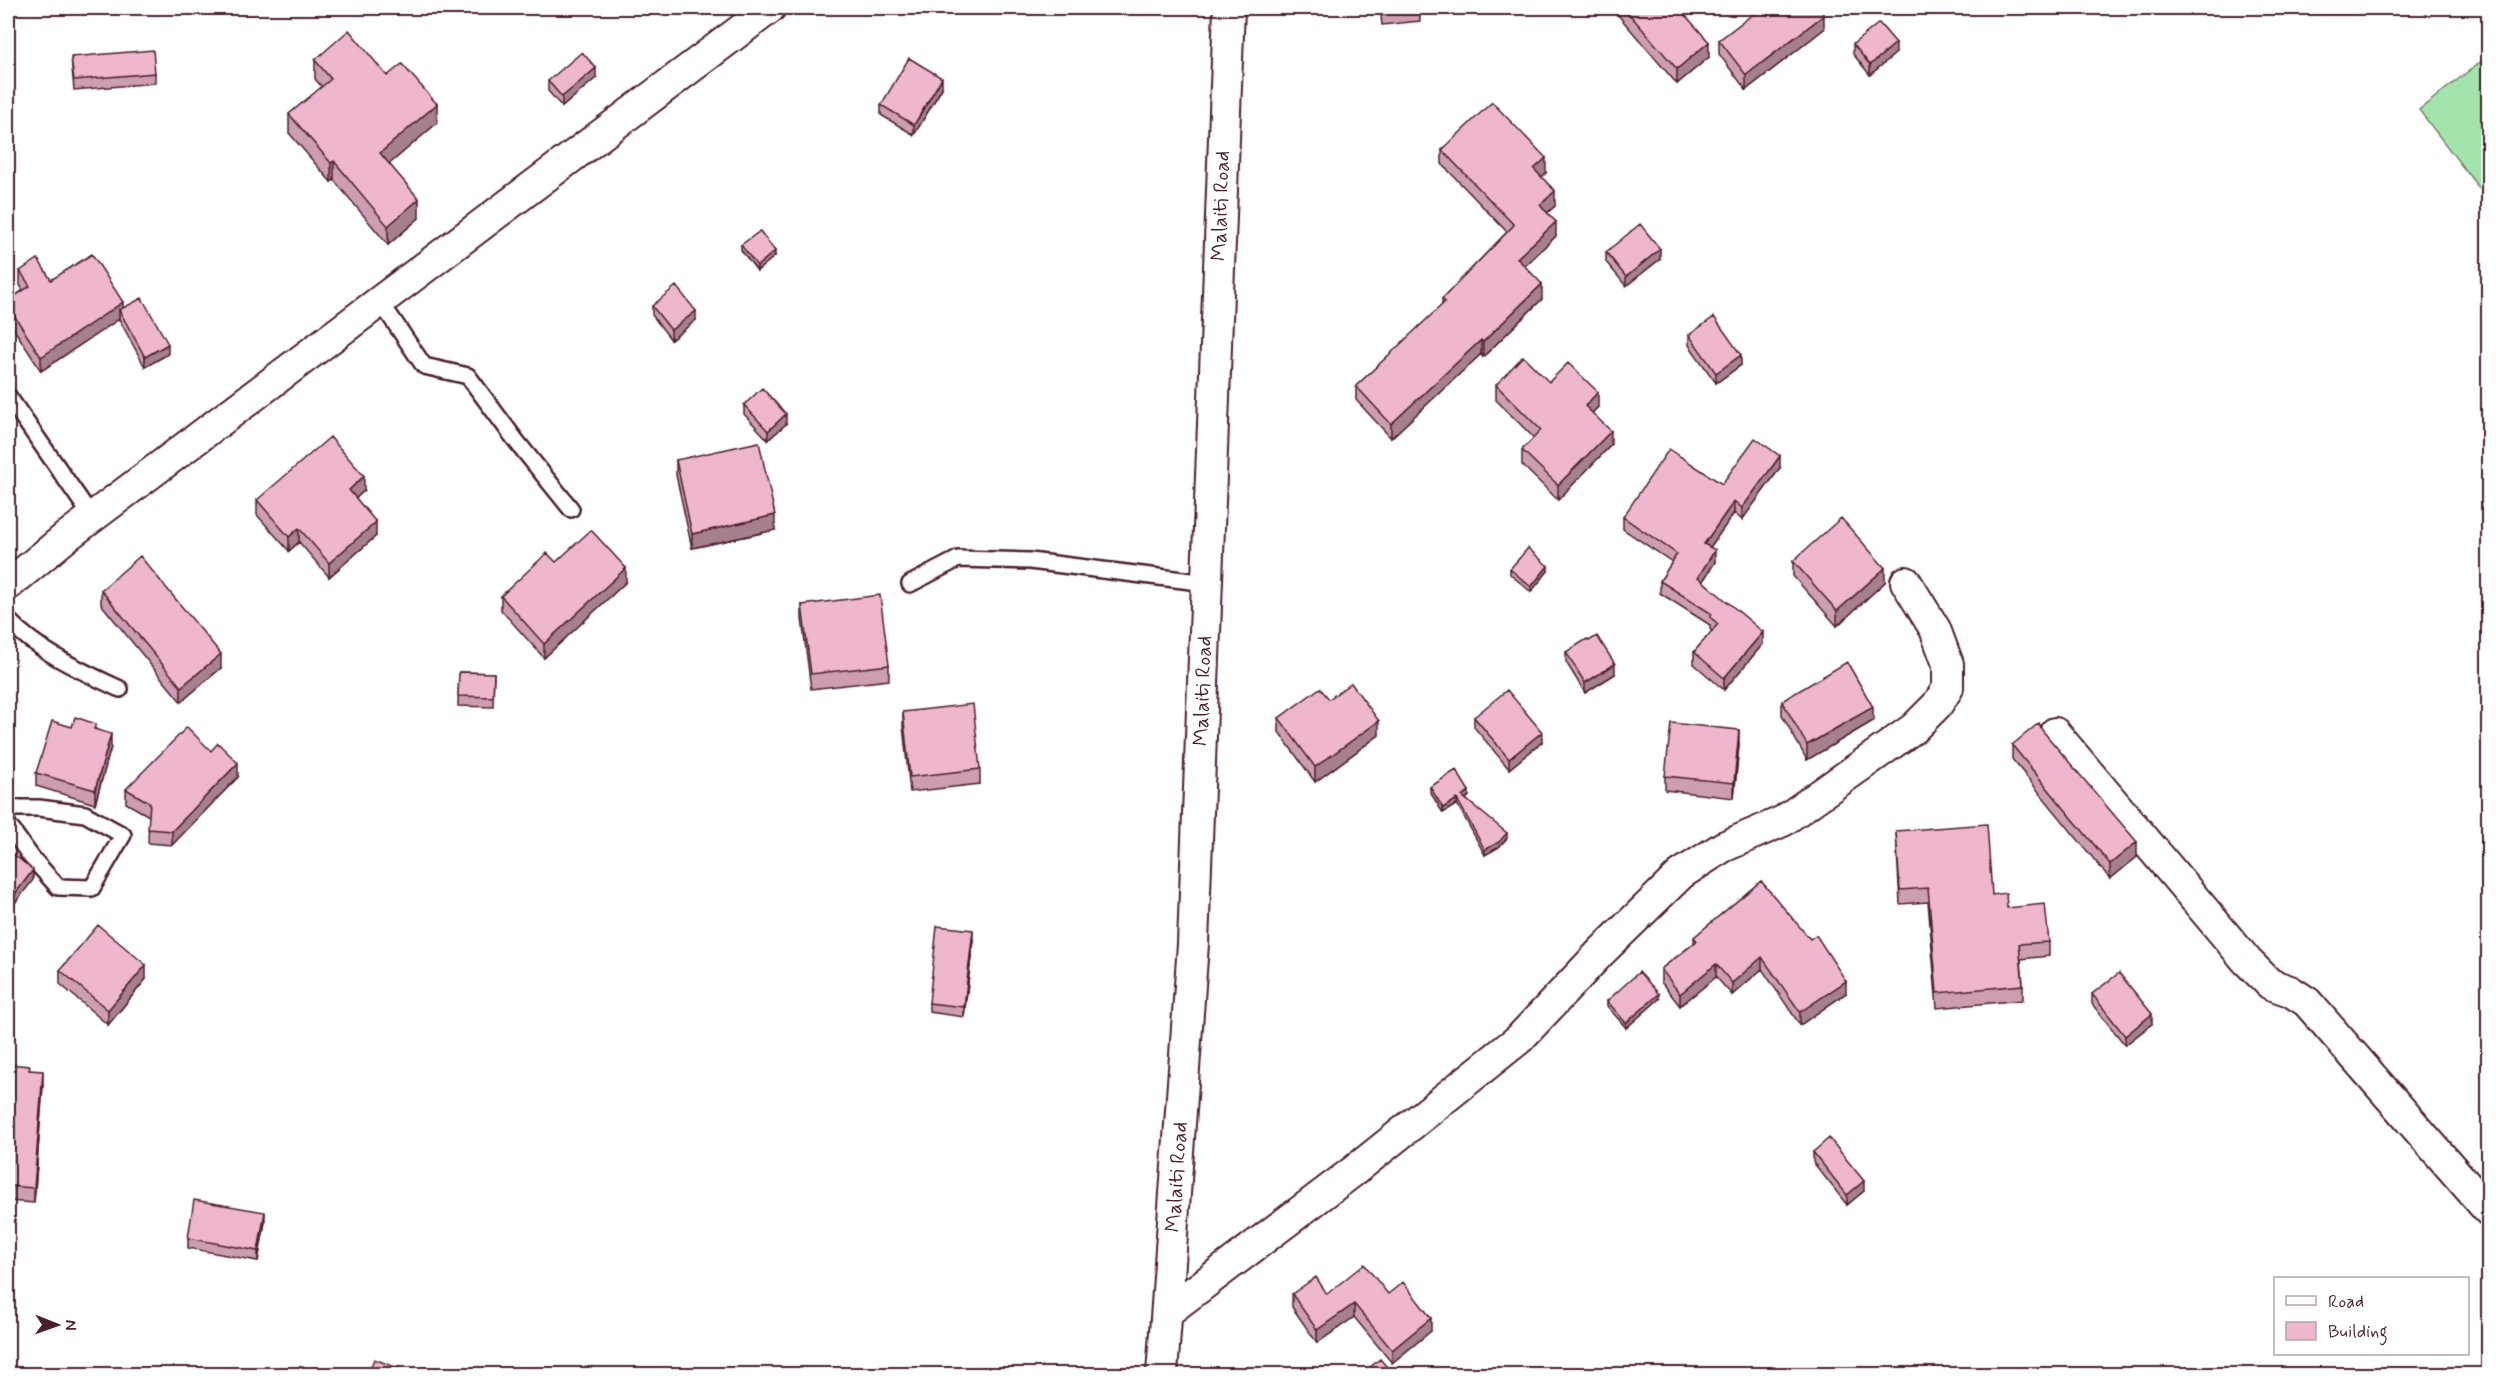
<svg xmlns="http://www.w3.org/2000/svg" width="2496" height="1382" font-family="Mynerve,sans-serif">
<style>
.garden{fill:#a3e4ad;stroke:#76826c;stroke-width:1.5}
.lines{fill:none;stroke-linecap:round;stroke-linejoin:round}
.service-casing{stroke:#4a1f2b;stroke-width:20}
.minor-casing{stroke:#4a1f2b;stroke-width:34}
.service{stroke:#fff;stroke-width:15}
.minor{stroke:#fff;stroke-width:30}
.wall{fill:#cd9db1;stroke:#4a1f2b;stroke-width:1.5}
.shaded-wall{fill:#a78090;stroke:#4a1f2b;stroke-width:1.5}
.building{fill:#eeb7ce;stroke:#4a1f2b;stroke-width:1.5}
.labels{text-anchor:middle;dominant-baseline:central;stroke-width:6;stroke-linejoin:round;paint-order:stroke}
.street-label{font-size:21px;fill:#4a1f2b;stroke:#fff}
</style>
<rect width="100%" height="100%" fill="#fff"/>
<filter id="ink" filterUnits="userSpaceOnUse"><feTurbulence type="fractalNoise" baseFrequency=".0167" numOctaves="2"/><feDisplacementMap in="SourceGraphic" scale="12" xChannelSelector="R" yChannelSelector="G"/><feConvolveMatrix kernelMatrix="1 2 1 2 8 2 1 2 1" color-interpolation-filters="sRGB"/></filter>
<g filter="url(#ink)">
<path class="garden" d="M 2488,56 L 2488,200 L 2419,110 Z"/>
<g class="lines">
<defs>
<path id="service" d="M 380,301 L 424,366 L 468,376 L 517,442 L 571,509
M 8,396 L 92,517
M 910,584 L 958,559 L 1030,561 L 1207,583
M 8,620 C 39,652 79,670 120,689
M 8,808 L 39,808 L 85,814 L 123,835 L 92,888 L 58,887 L 32,858 L 8,825"/>
<path id="minor" d="M 8,585 L 66,537 L 770,8
M 2055,733 L 2247,961 L 2270,984 L 2290,991 L 2307,1002 L 2488,1210
M 1167,1312 L 1355,1170 L 1519,1039 L 1601,952 L 1681,874 L 1723,847 L 1783,821 L 1914,728 L 1937,705 L 1948,688 L 1948,664 L 1935,629 L 1906,582
M 1162,1374 L 1193,944 L 1229,8"/>
</defs>
<use href="#service" class="service-casing"/>
<use href="#minor" class="minor-casing"/>
<use href="#service" class="service"/>
<use href="#minor" class="minor"/>
</g>
<path class="wall" d="M 1380,8 L 1420,8 L 1420,21 L 1382,25 Z
M 1612,8 L 1679,8 L 1709,57 L 1677,84 Z
M 1824,29 L 1746,90 L 1719,54 L 1719,40 Z
M 1853,44 L 1896,53 L 1870,75 L 1853,54 Z
M 71,57 L 155,73 L 155,83 L 74,90 Z
M 315,60 L 387,76 L 437,123 L 389,164 L 419,218 L 388,245 L 334,180 L 331,182 L 289,133 L 289,114 L 322,87 L 315,79 Z
M 596,78 L 562,107 L 548,91 L 548,81 Z
M 942,88 L 914,135 L 881,115 L 881,105 Z
M 1442,150 L 1546,173 L 1541,177 L 1555,206 L 1547,213 L 1556,236 L 1525,266 L 1542,299 L 1483,357 L 1481,354 L 1391,438 L 1356,400 L 1356,386 L 1442,306 L 1442,299 L 1507,232 L 1442,164 Z
M 741,245 L 775,256 L 757,271 L 741,250 Z
M 1606,252 L 1660,259 L 1626,286 L 1606,262 Z
M 20,271 L 51,280 L 123,308 L 168,354 L 145,367 L 119,319 L 41,371 L 8,320 L 8,301 L 23,290 L 20,285 Z
M 652,306 L 696,320 L 671,340 L 652,315 Z
M 1689,335 L 1741,365 L 1716,383 L 1689,345 Z
M 1549,382 L 1598,407 L 1592,413 L 1611,445 L 1558,500 L 1522,465 L 1522,450 L 1534,438 L 1496,400 L 1496,385 Z
M 744,405 L 786,424 L 768,440 L 744,414 Z
M 676,460 L 775,530 L 692,548 L 676,475 Z
M 1780,468 L 1742,520 L 1734,513 L 1710,547 L 1715,562 L 1703,581 L 1763,644 L 1724,690 L 1694,664 L 1694,652 L 1712,631 L 1710,629 L 1710,625 L 1660,593 L 1660,581 L 1672,562 L 1623,529 L 1623,517 L 1722,484 Z
M 364,491 L 356,498 L 376,536 L 329,577 L 299,542 L 289,551 L 257,515 L 257,500 Z
M 1793,561 L 1885,582 L 1837,626 L 1793,576 Z
M 1510,569 L 1548,571 L 1531,592 L 1510,574 Z
M 626,582 L 544,658 L 501,610 L 501,596 Z
M 101,590 L 221,668 L 181,702 L 101,604 Z
M 802,605 L 889,665 L 889,680 L 811,689 L 802,619 Z
M 1566,652 L 1615,674 L 1585,693 L 1566,662 Z
M 459,672 L 494,673 L 493,707 L 458,706 Z
M 1329,699 L 1379,735 L 1315,782 L 1279,732 L 1279,718 Z
M 1782,701 L 1873,721 L 1807,760 L 1782,715 Z
M 903,712 L 980,769 L 980,784 L 910,792 L 903,726 Z
M 1474,717 L 1542,742 L 1509,769 L 1474,727 Z
M 72,727 L 96,729 L 111,747 L 95,804 L 36,786 L 36,773 Z
M 1739,744 L 1734,798 L 1665,790 L 1665,776 Z
M 2012,745 L 2137,857 L 2110,879 L 2012,759 Z
M 238,777 L 172,845 L 148,843 L 149,816 L 126,803 L 126,789 Z
M 1430,787 L 1469,796 L 1466,799 L 1507,838 L 1499,847 L 1485,855 L 1457,804 L 1443,813 L 1430,792 Z
M 1896,831 L 1992,895 L 2049,942 L 2049,956 L 2021,959 L 2023,985 L 2023,1000 L 1937,1008 L 1928,902 L 1900,904 Z
M 1761,881 L 1846,993 L 1800,1025 L 1762,969 L 1732,995 L 1716,977 L 1680,1006 L 1661,982 L 1661,969 L 1694,943 L 1694,937 Z
M 973,940 L 964,1017 L 929,1012 L 929,1003 Z
M 60,970 L 146,979 L 108,1025 L 60,984 Z
M 2092,994 L 2152,1024 L 2125,1045 L 2092,1004 Z
M 1659,999 L 1626,1028 L 1607,1006 L 1607,1001 Z
M 8,1064 L 30,1070 L 43,1085 L 34,1203 L 8,1201 Z
M 1813,1152 L 1864,1191 L 1847,1205 L 1813,1162 Z
M 265,1222 L 258,1261 L 188,1248 L 188,1238 Z
M 1292,1294 L 1388,1294 L 1431,1331 L 1392,1363 L 1354,1317 L 1317,1343 L 1292,1307 Z"/>
<path class="shaded-wall" d="M 1824,15 L 1824,29 L 1746,90 L 1746,75 Z
M 1709,42 L 1709,57 L 1677,84 L 1677,69 Z
M 1896,43 L 1896,53 L 1870,75 L 1870,65 Z
M 596,68 L 596,78 L 562,107 L 562,97 Z
M 942,78 L 942,88 L 914,135 L 914,125 Z
M 437,104 L 437,123 L 380,172 L 380,153 Z
M 1546,158 L 1546,173 L 1534,184 L 1534,169 Z
M 334,161 L 334,180 L 331,182 L 331,163 Z
M 1555,191 L 1555,206 L 1540,219 L 1540,205 Z
M 419,199 L 419,218 L 388,245 L 388,226 Z
M 1556,222 L 1556,236 L 1517,273 L 1517,258 Z
M 1660,249 L 1660,259 L 1626,286 L 1626,277 Z
M 775,251 L 775,256 L 757,271 L 757,266 Z
M 1542,284 L 1542,299 L 1483,357 L 1483,342 Z
M 123,302 L 123,316 L 119,310 L 119,319 L 41,371 L 41,357 Z
M 696,311 L 696,320 L 671,340 L 671,330 Z
M 1481,340 L 1481,354 L 1391,438 L 1391,424 Z
M 168,344 L 168,354 L 145,367 L 145,357 Z
M 1741,355 L 1741,365 L 1716,383 L 1716,373 Z
M 1598,392 L 1598,407 L 1585,420 L 1585,406 Z
M 786,414 L 786,424 L 768,440 L 768,431 Z
M 1611,431 L 1611,445 L 1558,500 L 1558,485 Z
M 1780,456 L 1780,468 L 1742,520 L 1742,508 Z
M 364,476 L 364,491 L 349,504 L 349,490 Z
M 1734,501 L 1734,513 L 1704,556 L 1704,544 Z
M 775,515 L 775,530 L 692,548 L 692,534 Z
M 376,522 L 376,536 L 329,577 L 329,563 Z
M 299,528 L 299,542 L 289,551 L 289,537 Z
M 1715,550 L 1715,562 L 1698,589 L 1698,577 Z
M 1548,566 L 1548,571 L 1531,592 L 1531,587 Z
M 626,568 L 626,582 L 544,658 L 544,644 Z
M 1885,568 L 1885,582 L 1837,626 L 1837,611 Z
M 1763,632 L 1763,644 L 1724,690 L 1724,678 Z
M 221,654 L 221,668 L 181,702 L 181,687 Z
M 1615,664 L 1615,674 L 1585,693 L 1585,683 Z
M 1873,707 L 1873,721 L 1807,760 L 1807,745 Z
M 1379,721 L 1379,735 L 1315,782 L 1315,767 Z
M 1739,730 L 1739,744 L 1734,798 L 1734,783 Z
M 1542,732 L 1542,742 L 1509,769 L 1509,759 Z
M 111,734 L 111,747 L 95,804 L 95,790 Z
M 238,763 L 238,777 L 172,845 L 172,831 Z
M 1469,791 L 1469,796 L 1462,801 L 1462,796 Z
M 1457,799 L 1457,804 L 1443,813 L 1443,808 Z
M 1507,833 L 1507,838 L 1499,847 L 1485,855 L 1485,850 Z
M 2137,842 L 2137,857 L 2110,879 L 2110,864 Z
M 33,870 L 33,880 L 8,912 L 8,903 Z
M 973,930 L 973,940 L 964,1017 L 964,1007 Z
M 1762,957 L 1762,969 L 1732,995 L 1732,983 Z
M 1716,964 L 1716,977 L 1680,1006 L 1680,994 Z
M 146,965 L 146,979 L 108,1025 L 108,1010 Z
M 1846,981 L 1846,993 L 1800,1025 L 1800,1012 Z
M 1659,994 L 1659,999 L 1626,1028 L 1626,1023 Z
M 2152,1014 L 2152,1024 L 2125,1045 L 2125,1036 Z
M 43,1071 L 43,1085 L 34,1203 L 34,1188 Z
M 1864,1181 L 1864,1191 L 1847,1205 L 1847,1195 Z
M 265,1212 L 265,1222 L 258,1261 L 258,1251 Z
M 1354,1304 L 1354,1317 L 1317,1343 L 1317,1330 Z
M 1431,1318 L 1431,1331 L 1392,1363 L 1392,1350 Z"/>
<path class="building" d="M 1381,8 L 1420,8 L 1420,12 L 1382,15 Z
M 1624,8 L 1679,8 L 1709,42 L 1677,69 Z
M 1761,8 L 1819,8 L 1824,15 L 1746,75 L 1719,40 Z
M 1879,23 L 1896,43 L 1870,65 L 1853,44 Z
M 349,30 L 387,76 L 402,64 L 437,104 L 380,153 L 419,199 L 388,226 L 334,161 L 331,163 L 289,114 L 331,79 L 315,60 Z
M 153,50 L 155,73 L 74,80 L 71,57 Z
M 582,52 L 596,68 L 562,97 L 548,81 Z
M 909,58 L 942,78 L 914,125 L 881,105 Z
M 1492,102 L 1546,158 L 1534,169 L 1555,191 L 1540,205 L 1556,222 L 1517,258 L 1542,284 L 1483,342 L 1481,340 L 1391,424 L 1356,386 L 1445,302 L 1442,299 L 1514,225 L 1442,150 Z
M 1640,224 L 1660,249 L 1626,277 L 1606,252 Z
M 760,231 L 775,251 L 757,266 L 741,245 Z
M 92,254 L 123,302 L 41,357 L 8,306 L 8,301 L 30,286 L 20,271 L 38,259 L 51,280 Z
M 676,286 L 696,311 L 671,330 L 652,306 Z
M 142,298 L 168,344 L 145,357 L 119,310 Z
M 1714,317 L 1741,355 L 1716,373 L 1689,335 Z
M 1523,356 L 1549,382 L 1568,363 L 1598,392 L 1585,406 L 1611,431 L 1558,485 L 1522,450 L 1541,430 L 1496,385 Z
M 762,388 L 786,414 L 768,431 L 744,405 Z
M 330,437 L 364,476 L 349,490 L 376,522 L 329,563 L 299,528 L 289,537 L 257,500 Z
M 1755,438 L 1780,456 L 1742,508 L 1734,501 L 1704,544 L 1715,550 L 1698,577 L 1763,632 L 1724,678 L 1694,652 L 1718,624 L 1710,617 L 1712,614 L 1660,581 L 1677,554 L 1623,517 L 1669,449 L 1722,484 Z
M 759,442 L 775,515 L 692,534 L 676,460 Z
M 1841,518 L 1885,568 L 1837,611 L 1793,561 Z
M 591,530 L 626,568 L 544,644 L 501,596 L 547,553 L 556,562 Z
M 1528,548 L 1548,566 L 1531,587 L 1510,569 Z
M 140,556 L 221,654 L 181,687 L 101,590 Z
M 880,595 L 889,665 L 811,674 L 802,605 Z
M 1597,636 L 1615,664 L 1585,683 L 1566,652 L 1587,639 L 1589,641 Z
M 1847,662 L 1873,707 L 1807,745 L 1782,701 Z
M 459,672 L 494,673 L 493,697 L 458,696 Z
M 1351,683 L 1379,721 L 1315,767 L 1279,718 L 1320,688 L 1329,699 Z
M 1507,690 L 1542,732 L 1509,759 L 1474,717 Z
M 973,704 L 980,769 L 910,777 L 903,712 Z
M 75,717 L 96,724 L 94,729 L 111,734 L 95,790 L 36,773 L 52,721 L 72,727 Z
M 1671,723 L 1739,730 L 1734,783 L 1665,776 Z
M 2039,723 L 2042,730 L 2137,842 L 2110,864 L 2012,745 Z
M 187,727 L 211,751 L 218,743 L 238,763 L 172,831 L 148,829 L 150,803 L 126,789 Z
M 1456,770 L 1469,791 L 1462,796 L 1507,833 L 1499,842 L 1485,850 L 1457,799 L 1443,808 L 1430,787 Z
M 1987,824 L 1992,895 L 2006,893 L 2007,908 L 2045,904 L 2049,942 L 2019,944 L 2023,985 L 1937,993 L 1928,888 L 1900,890 L 1896,831 Z
M 8,850 L 33,870 L 8,903 Z
M 1761,881 L 1810,939 L 1816,935 L 1846,981 L 1800,1012 L 1762,957 L 1732,983 L 1716,964 L 1680,994 L 1661,969 L 1697,941 L 1694,937 Z
M 98,925 L 146,965 L 108,1010 L 60,970 Z
M 937,926 L 973,930 L 964,1007 L 929,1003 Z
M 1639,972 L 1659,994 L 1626,1023 L 1607,1001 Z
M 2119,973 L 2152,1014 L 2125,1036 L 2092,994 Z
M 8,1064 L 30,1066 L 29,1070 L 43,1071 L 34,1188 L 8,1186 Z
M 1829,1138 L 1864,1181 L 1847,1195 L 1813,1152 Z
M 194,1200 L 265,1212 L 258,1251 L 188,1238 Z
M 1364,1264 L 1388,1294 L 1403,1282 L 1431,1318 L 1392,1350 L 1354,1304 L 1317,1330 L 1292,1294 L 1316,1277 L 1327,1294 Z
M 374,1359 L 414,1374 L 368,1374 Z
M 1380,1359 L 1393,1374 L 1362,1374 Z"/>
</g>
<g class="labels">
<g class="street-label">
<text transform="translate(1221 206) rotate(-88)">Malaiti Road</text>
<text transform="translate(1203 691) rotate(-88)">Malaiti Road</text>
<text transform="translate(1177 1177) rotate(-86)">Malaiti Road</text>
</g>
</g>
<rect width="2496" height="1382" fill="none" stroke="#fff" stroke-width="30"/>
<rect x="15" y="15" width="2466" height="1352" fill="none" stroke="#4a1f2b" stroke-width="2" filter="url(#ink)"/>
<rect x="2274" y="1277" width="195" height="78" fill="#ffffff" stroke="#b7a5aa" stroke-width="1.5"/>
<rect x="2286" y="1296" width="30" height="9" fill="#ffffff" stroke="#b7a5aa" stroke-width="1.5"/>
<text x="2328" y="1307" font-size="18" fill="#4a1f2b">Road</text>
<rect x="2286" y="1322" width="30" height="18" fill="#eeb7ce" stroke="#b7a5aa" stroke-width="1.5"/>
<text x="2328" y="1337" font-size="18" fill="#4a1f2b">Building</text>
<g transform="translate(57 1325) rotate(91)" stroke="#ffffff" stroke-width="4.5" paint-order="stroke">
<path d="M0-4.5L10 22L0 15L-10 22Z" fill="#4a1f2b"/>
<text y="-9" font-size="16" font-weight="bold" text-anchor="middle" fill="#4a1f2b">N</text>
</g>
</svg>
